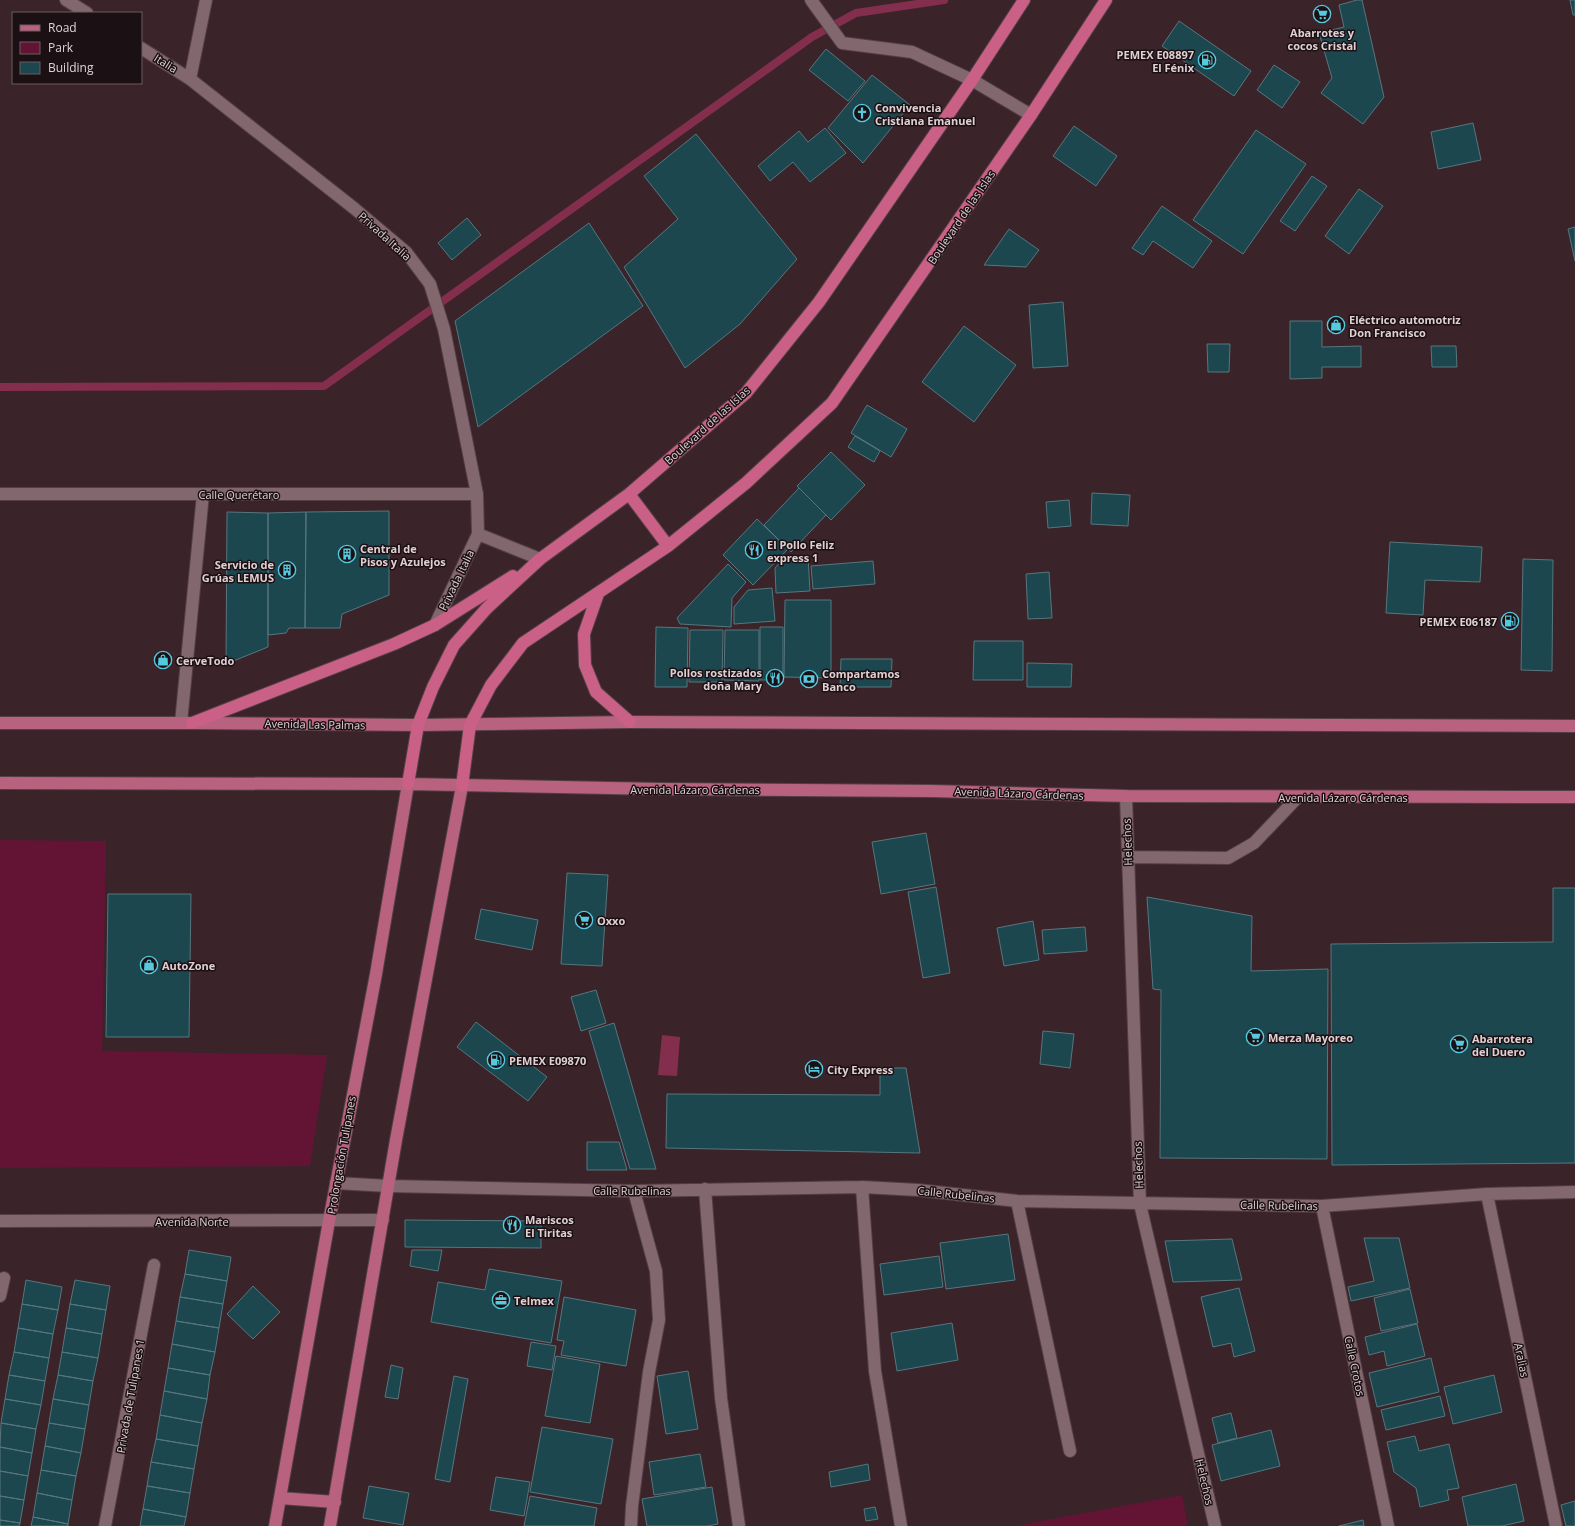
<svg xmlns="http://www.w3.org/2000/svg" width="1575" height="1526" font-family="'Open Sans',sans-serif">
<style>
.green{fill:#631435}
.water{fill:#842e4e}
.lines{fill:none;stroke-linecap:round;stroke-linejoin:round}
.stream{stroke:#842e4e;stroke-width:8}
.building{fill:#1c474f;stroke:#57767d}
.minor-casing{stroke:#533f45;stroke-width:14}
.tertiary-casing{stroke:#533f45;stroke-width:14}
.primary-casing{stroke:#533f45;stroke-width:14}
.trunk-casing{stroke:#533f45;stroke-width:14}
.minor{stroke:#83676f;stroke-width:12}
.tertiary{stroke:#83676f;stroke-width:12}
.primary{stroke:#b86280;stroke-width:12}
.trunk{stroke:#ca6086;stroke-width:12}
.labels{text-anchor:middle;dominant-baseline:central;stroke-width:3;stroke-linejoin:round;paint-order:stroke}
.poi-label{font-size:11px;font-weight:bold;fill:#e0d0d4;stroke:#1b1013;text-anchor:start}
.street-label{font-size:11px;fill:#e0d0d4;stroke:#1b1013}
</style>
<rect width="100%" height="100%" fill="#3b232a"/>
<path class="green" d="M 0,840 L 106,841 L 102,1051 L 327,1055 L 310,1166 L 0,1168 Z
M 1182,1495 L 1188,1526 L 1014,1526 Z"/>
<path class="water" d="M 662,1035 L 680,1037 L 677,1076 L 658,1075 Z"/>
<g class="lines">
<path class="stream" d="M 0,387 L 324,386 L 812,37 L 856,13 L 944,0"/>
</g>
<path class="building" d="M 1357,0 L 1362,0 L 1384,97 L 1363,124 L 1321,93 L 1332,78 L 1319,33 L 1344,27 L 1339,5 Z
M 1570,0 L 1575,0 L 1575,15 L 1573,15 Z
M 1179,21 L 1251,71 L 1234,96 L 1162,46 Z
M 826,49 L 865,81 L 848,101 L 809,70 Z
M 1274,65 L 1300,82 L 1282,108 L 1257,90 Z
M 872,75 L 910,105 L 863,163 L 828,128 Z
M 1473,123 L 1481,160 L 1438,169 L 1431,132 Z
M 1074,126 L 1117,156 L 1096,186 L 1053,156 Z
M 825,128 L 846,153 L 810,182 L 793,162 L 770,181 L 758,166 L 799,131 L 808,142 Z
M 1256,130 L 1306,164 L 1243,254 L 1193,220 Z
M 696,134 L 797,259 L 740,324 L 685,368 L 624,267 L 678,219 L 644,176 Z
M 1312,176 L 1327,186 L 1295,231 L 1280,221 Z
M 1359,189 L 1383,206 L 1349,254 L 1325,236 Z
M 1162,206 L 1212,241 L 1193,268 L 1153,241 L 1143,255 L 1132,248 Z
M 467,218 L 481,235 L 452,260 L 438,243 Z
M 589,223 L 643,306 L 478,427 L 455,321 Z
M 1575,227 L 1575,261 L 1568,229 Z
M 1009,229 L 1039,250 L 1026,267 L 984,265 Z
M 1063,302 L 1068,366 L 1033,368 L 1029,305 Z
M 1290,321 L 1322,321 L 1322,347 L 1361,346 L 1361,367 L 1322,367 L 1322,378 L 1290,379 Z
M 964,326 L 1016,365 L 974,422 L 922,382 Z
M 1207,344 L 1230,344 L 1229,372 L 1208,372 Z
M 1431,346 L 1456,346 L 1457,367 L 1432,367 Z
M 867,405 L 907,429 L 891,457 L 851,433 Z
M 855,436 L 880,451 L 874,462 L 848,447 Z
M 831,452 L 865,485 L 831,520 L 797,486 Z
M 799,488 L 826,515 L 791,552 L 764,525 Z
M 1092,493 L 1130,495 L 1128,526 L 1091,524 Z
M 1069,500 L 1071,526 L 1048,528 L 1046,502 Z
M 389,511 L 389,595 L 342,614 L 340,628 L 305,628 L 306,512 Z
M 227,512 L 268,513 L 268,647 L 226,664 Z
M 306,512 L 305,628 L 289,628 L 286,633 L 268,635 L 268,513 Z
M 757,519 L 788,549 L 753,585 L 723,555 Z
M 1390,542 L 1482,547 L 1480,582 L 1425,580 L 1423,615 L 1386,613 Z
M 808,557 L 810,591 L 776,593 L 775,568 L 783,559 Z
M 1523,559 L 1553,560 L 1552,671 L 1521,670 Z
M 873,561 L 875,584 L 813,589 L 811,566 Z
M 728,564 L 746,582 L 732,598 L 731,627 L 680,624 L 677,618 Z
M 1049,572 L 1052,618 L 1028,619 L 1026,574 Z
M 772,588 L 775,621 L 734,624 L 734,607 L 748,590 Z
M 785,600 L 831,600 L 831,678 L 784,677 Z
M 656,627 L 688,628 L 687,687 L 655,687 Z
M 760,627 L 783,627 L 783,680 L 760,680 Z
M 690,630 L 723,630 L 722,682 L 689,682 Z
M 725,630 L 759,630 L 759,681 L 724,680 Z
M 974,641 L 1023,641 L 1023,680 L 973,680 Z
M 841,659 L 892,659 L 891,687 L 840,687 Z
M 1027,663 L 1072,664 L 1071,687 L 1027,687 Z
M 926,833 L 935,884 L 881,894 L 872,842 Z
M 567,873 L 608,875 L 602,966 L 561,964 Z
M 936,887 L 950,973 L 923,978 L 908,892 Z
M 1553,888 L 1575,888 L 1575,1163 L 1332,1165 L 1331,944 L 1553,942 Z
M 108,894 L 191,894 L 189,1037 L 106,1037 Z
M 1147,897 L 1252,916 L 1251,971 L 1328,969 L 1327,1159 L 1160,1158 L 1161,990 L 1153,989 Z
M 481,909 L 538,920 L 532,950 L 475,939 Z
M 1033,921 L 1039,960 L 1004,966 L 997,928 Z
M 1085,927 L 1087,951 L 1044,954 L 1042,930 Z
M 596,990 L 606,1023 L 581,1031 L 571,997 Z
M 476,1022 L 547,1077 L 528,1101 L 457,1047 Z
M 614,1023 L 656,1169 L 630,1169 L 589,1031 Z
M 1043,1031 L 1074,1034 L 1070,1068 L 1040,1064 Z
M 880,1068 L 906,1068 L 920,1153 L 666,1148 L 667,1094 L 880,1095 Z
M 587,1142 L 619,1142 L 627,1170 L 587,1170 Z
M 405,1220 L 541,1221 L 541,1248 L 405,1247 Z
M 1008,1234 L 1015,1280 L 946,1289 L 940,1243 Z
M 1364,1238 L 1399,1238 L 1410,1288 L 1351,1301 L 1348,1287 L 1374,1281 Z
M 1232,1239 L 1242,1280 L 1173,1282 L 1165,1241 Z
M 189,1250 L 231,1257 L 227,1281 L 185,1274 Z
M 412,1250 L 442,1250 L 438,1271 L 410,1266 Z
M 939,1256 L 943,1287 L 884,1295 L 880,1264 Z
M 489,1269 L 562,1281 L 551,1343 L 431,1322 L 438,1282 L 485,1290 Z
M 185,1274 L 227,1281 L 223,1304 L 180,1297 Z
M 26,1280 L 62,1287 L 58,1310 L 22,1304 Z
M 75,1280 L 110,1286 L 106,1310 L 70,1304 Z
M 253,1286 L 280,1312 L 253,1339 L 227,1314 Z
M 1239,1288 L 1255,1351 L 1234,1357 L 1231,1343 L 1213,1347 L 1201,1297 Z
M 1410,1289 L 1418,1323 L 1381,1331 L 1374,1298 Z
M 180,1297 L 223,1304 L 219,1328 L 176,1321 Z
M 564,1297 L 636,1310 L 626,1366 L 561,1355 L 564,1341 L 557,1340 Z
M 22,1304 L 58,1310 L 53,1334 L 18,1328 Z
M 70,1304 L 106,1310 L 102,1334 L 66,1328 Z
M 176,1321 L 219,1328 L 215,1352 L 172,1344 Z
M 952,1323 L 958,1360 L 897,1371 L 891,1333 Z
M 1417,1324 L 1425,1356 L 1387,1366 L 1384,1351 L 1369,1355 L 1365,1337 Z
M 18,1328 L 53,1334 L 49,1358 L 14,1352 Z
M 66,1328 L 102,1334 L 98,1358 L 62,1352 Z
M 531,1342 L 556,1346 L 552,1370 L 527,1366 Z
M 172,1344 L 215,1352 L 210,1375 L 168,1368 Z
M 14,1352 L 49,1358 L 45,1381 L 9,1375 Z
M 62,1352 L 98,1358 L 93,1381 L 58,1375 Z
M 556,1356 L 600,1364 L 590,1423 L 545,1416 Z
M 1431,1358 L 1439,1392 L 1377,1407 L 1369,1373 Z
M 391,1365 L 403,1368 L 398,1399 L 385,1397 Z
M 168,1368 L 210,1375 L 207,1399 L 164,1391 Z
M 688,1371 L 698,1429 L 666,1434 L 657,1376 Z
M 9,1375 L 45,1381 L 41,1405 L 5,1399 Z
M 58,1375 L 93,1381 L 89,1405 L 53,1399 Z
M 1494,1375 L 1502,1412 L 1453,1424 L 1444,1387 Z
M 454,1376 L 468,1379 L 450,1482 L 435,1479 Z
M 164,1391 L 207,1399 L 202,1423 L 160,1415 Z
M 1440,1396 L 1445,1416 L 1386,1430 L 1381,1410 Z
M 5,1399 L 41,1405 L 36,1429 L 1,1423 Z
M 53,1399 L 89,1405 L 85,1429 L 49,1423 Z
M 1231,1413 L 1237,1438 L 1218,1443 L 1212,1418 Z
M 160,1415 L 202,1423 L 198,1446 L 156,1439 Z
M 1,1423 L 36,1429 L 32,1453 L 0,1447 Z
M 49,1423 L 85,1429 L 81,1453 L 45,1446 Z
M 542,1427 L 613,1439 L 601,1504 L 530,1492 Z
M 1271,1430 L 1280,1466 L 1221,1481 L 1212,1445 Z
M 1415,1436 L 1419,1451 L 1449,1444 L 1459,1488 L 1447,1490 L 1449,1500 L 1420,1507 L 1416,1488 L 1394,1472 L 1387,1442 Z
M 156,1439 L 198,1446 L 194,1469 L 151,1462 Z
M 45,1446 L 81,1453 L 76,1476 L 41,1470 Z
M 0,1447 L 32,1453 L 28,1476 L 0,1471 Z
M 700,1454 L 706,1487 L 654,1495 L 649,1462 Z
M 151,1462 L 194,1469 L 190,1493 L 147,1486 Z
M 868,1464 L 870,1480 L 831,1487 L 829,1472 Z
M 41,1470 L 76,1476 L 72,1500 L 37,1493 Z
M 0,1471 L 28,1476 L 24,1500 L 0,1496 Z
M 496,1477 L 530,1482 L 524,1516 L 490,1510 Z
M 1516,1484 L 1524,1521 L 1502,1526 L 1468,1526 L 1462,1497 Z
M 147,1486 L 190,1493 L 186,1517 L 143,1509 Z
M 369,1486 L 409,1493 L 403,1525 L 363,1518 Z
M 712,1487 L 718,1524 L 707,1526 L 647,1526 L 642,1499 Z
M 37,1493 L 72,1500 L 68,1524 L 33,1517 Z
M 0,1496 L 24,1500 L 20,1523 L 0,1520 Z
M 530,1496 L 597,1508 L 594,1526 L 524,1526 Z
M 1575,1501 L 1575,1526 L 1566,1526 L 1561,1505 Z
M 875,1507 L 878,1519 L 866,1521 L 864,1509 Z
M 143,1509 L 186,1517 L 184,1526 L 140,1526 Z
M 33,1517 L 68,1524 L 68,1526 L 31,1526 Z
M 0,1520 L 20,1523 L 19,1526 L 0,1526 Z
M 1363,1520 L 1364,1526 L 1339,1526 Z"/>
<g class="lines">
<defs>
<path id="minor" d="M 66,0 L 87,13
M 811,0 L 842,43 L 912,52 L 972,80 L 1031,115
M 141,48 L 190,79 L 355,209 L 406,252 L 430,284 L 444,329 L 477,494 L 478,534 L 435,625
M 190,79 L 206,0
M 0,494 L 477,494
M 478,534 L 540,559
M 181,723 L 203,494
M 1126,796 L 1140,1204 L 1215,1526
M 1128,857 L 1228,858 L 1254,843 L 1297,798
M 336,1183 L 388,1186 L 634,1191 L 862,1187 L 918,1190 L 1017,1201 L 1322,1206 L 1487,1194 L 1575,1192
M 862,1187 L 875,1371 L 901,1526
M 705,1189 L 721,1398 L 739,1526
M 1487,1194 L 1556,1526
M 1017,1201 L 1070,1451
M 1322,1206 L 1388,1526
M 0,1296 L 4,1278
M 105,1526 L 154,1265
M 631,1526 L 632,1506 L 649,1372 L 659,1320 L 656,1271 L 634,1191"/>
<path id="tertiary" d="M 0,1221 L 383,1220"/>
<path id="primary" d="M 0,723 L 192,723 L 418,725 L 630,722 L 1575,726
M 0,783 L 408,784 L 660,789 L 932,791 L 1126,796 L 1575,797
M 280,1498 L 335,1502
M 275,1526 L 329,1221 L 376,974 L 408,784
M 330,1526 L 396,1140 L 462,786"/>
<path id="trunk" d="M 629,494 L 668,546
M 598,594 L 584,634 L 585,665 L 596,692 L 630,722
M 192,723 L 394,644 L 435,625 L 513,576
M 408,784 L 418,725 L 433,687 L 454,645 L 487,608 L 540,559 L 629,494 L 746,393 L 819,302 L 972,80 L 1024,0
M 462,786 L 470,725 L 491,685 L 523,643 L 668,546 L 746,483 L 832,403 L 1031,115 L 1106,0"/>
</defs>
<use href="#minor" class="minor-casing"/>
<use href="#tertiary" class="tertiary-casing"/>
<use href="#primary" class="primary-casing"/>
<use href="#trunk" class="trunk-casing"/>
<use href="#minor" class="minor"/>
<use href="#tertiary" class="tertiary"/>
<use href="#primary" class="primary"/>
<use href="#trunk" class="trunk"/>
</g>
<defs>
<symbol id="supermarket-ring" viewBox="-11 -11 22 22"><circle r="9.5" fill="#1b1013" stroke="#55cadf" stroke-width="1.5"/><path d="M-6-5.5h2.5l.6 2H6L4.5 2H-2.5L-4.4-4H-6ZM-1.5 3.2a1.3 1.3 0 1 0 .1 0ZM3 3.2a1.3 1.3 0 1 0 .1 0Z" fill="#55cadf"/></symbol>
<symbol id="fuel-ring" viewBox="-11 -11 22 22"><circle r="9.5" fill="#1b1013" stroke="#55cadf" stroke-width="1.5"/><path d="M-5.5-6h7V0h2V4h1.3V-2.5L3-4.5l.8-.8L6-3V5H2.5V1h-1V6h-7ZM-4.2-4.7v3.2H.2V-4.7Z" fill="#55cadf"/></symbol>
<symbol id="church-ring" viewBox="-11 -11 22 22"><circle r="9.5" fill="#1b1013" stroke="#55cadf" stroke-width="1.5"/><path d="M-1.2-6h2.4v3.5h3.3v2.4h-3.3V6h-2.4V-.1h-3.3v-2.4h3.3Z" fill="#55cadf"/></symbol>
<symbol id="shop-ring" viewBox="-11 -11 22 22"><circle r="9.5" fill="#1b1013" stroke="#55cadf" stroke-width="1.5"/><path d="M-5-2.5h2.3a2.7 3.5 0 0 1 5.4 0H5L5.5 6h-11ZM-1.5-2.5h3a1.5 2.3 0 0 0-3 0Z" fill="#55cadf"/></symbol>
<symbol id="restaurant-ring" viewBox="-11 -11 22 22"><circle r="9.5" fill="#1b1013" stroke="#55cadf" stroke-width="1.5"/><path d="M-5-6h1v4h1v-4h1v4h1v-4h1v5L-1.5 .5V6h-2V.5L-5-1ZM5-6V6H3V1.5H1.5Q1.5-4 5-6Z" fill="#55cadf"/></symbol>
<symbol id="building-ring" viewBox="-11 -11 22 22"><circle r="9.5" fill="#1b1013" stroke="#55cadf" stroke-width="1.5"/><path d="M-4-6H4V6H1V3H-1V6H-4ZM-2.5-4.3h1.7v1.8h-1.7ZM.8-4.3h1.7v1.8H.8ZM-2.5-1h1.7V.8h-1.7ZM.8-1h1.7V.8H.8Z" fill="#55cadf"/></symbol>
<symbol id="bank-ring" viewBox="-11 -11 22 22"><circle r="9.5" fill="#1b1013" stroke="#55cadf" stroke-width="1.5"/><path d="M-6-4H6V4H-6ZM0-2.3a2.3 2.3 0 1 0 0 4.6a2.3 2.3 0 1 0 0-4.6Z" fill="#55cadf"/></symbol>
<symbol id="hotel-ring" viewBox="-11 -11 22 22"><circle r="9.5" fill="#1b1013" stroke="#55cadf" stroke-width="1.5"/><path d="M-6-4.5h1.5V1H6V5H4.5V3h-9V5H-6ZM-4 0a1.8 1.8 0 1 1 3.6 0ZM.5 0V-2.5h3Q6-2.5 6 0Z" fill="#55cadf"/></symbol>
<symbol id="office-ring" viewBox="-11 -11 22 22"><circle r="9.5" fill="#1b1013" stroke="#55cadf" stroke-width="1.5"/><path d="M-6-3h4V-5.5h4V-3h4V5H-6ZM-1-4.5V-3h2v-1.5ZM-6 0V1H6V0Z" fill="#55cadf"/></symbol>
</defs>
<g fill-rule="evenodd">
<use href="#supermarket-ring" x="1312" y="4" width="20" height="20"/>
<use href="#fuel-ring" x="1197" y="50" width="20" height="20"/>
<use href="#church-ring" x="852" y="103" width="20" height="20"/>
<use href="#shop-ring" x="1326" y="315" width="20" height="20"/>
<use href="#restaurant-ring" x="744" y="540" width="20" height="20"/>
<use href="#building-ring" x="337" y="544" width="20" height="20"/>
<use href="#building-ring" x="277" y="560" width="20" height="20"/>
<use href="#fuel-ring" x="1500" y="611" width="20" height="20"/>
<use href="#shop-ring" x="153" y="650" width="20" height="20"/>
<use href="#restaurant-ring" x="765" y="668" width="20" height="20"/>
<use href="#bank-ring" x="799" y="669" width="20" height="20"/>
<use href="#supermarket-ring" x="574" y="910" width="20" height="20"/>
<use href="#shop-ring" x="139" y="955" width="20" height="20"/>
<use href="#supermarket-ring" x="1245" y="1027" width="20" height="20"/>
<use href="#supermarket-ring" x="1449" y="1034" width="20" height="20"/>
<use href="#fuel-ring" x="486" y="1050" width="20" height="20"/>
<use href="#hotel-ring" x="804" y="1059" width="20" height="20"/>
<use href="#restaurant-ring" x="502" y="1215" width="20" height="20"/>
<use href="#office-ring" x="491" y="1290" width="20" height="20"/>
</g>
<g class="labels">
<g class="poi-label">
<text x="1322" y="32" text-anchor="middle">Abarrotes y<tspan x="1322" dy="13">cocos Cristal</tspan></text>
<text x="1194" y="54" text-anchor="end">PEMEX E08897<tspan x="1194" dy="13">El Fénix</tspan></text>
<text x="875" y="107">Convivencia<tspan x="875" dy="13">Cristiana Emanuel</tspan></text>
<text x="1349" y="319">Eléctrico automotriz<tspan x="1349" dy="13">Don Francisco</tspan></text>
<text x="767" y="544">El Pollo Feliz<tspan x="767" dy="13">express 1</tspan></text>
<text x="360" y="548">Central de<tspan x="360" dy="13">Pisos y Azulejos</tspan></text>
<text x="274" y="564" text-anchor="end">Servicio de<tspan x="274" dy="13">Grúas LEMUS</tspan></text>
<text x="1497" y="621" text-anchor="end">PEMEX E06187</text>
<text x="176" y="660">CerveTodo</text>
<text x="762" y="672" text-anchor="end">Pollos rostizados<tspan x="762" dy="13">doña Mary</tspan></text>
<text x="822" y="673">Compartamos<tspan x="822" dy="13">Banco</tspan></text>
<text x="597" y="920">Oxxo</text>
<text x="162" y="965">AutoZone</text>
<text x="1268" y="1037">Merza Mayoreo</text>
<text x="1472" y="1038">Abarrotera<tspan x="1472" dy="13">del Duero</tspan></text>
<text x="509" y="1060">PEMEX E09870</text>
<text x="827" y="1069">City Express</text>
<text x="525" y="1219">Mariscos<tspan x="525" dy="13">El Tiritas</tspan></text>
<text x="514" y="1300">Telmex</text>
</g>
<g class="street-label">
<text transform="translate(166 63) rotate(32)">Italia</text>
<text transform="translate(961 217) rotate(-56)">Boulevard de las Islas</text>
<text transform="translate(385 236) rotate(42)">Privada Italia</text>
<text transform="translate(707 425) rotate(-42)">Boulevard de las Islas</text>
<text x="239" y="494">Calle Querétaro</text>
<text transform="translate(456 580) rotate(-64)">Privada Italia</text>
<text transform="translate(315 724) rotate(1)">Avenida Las Palmas</text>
<text x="695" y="789">Avenida Lázaro Cárdenas</text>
<text transform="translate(1019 793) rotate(2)">Avenida Lázaro Cárdenas</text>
<text x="1343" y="797">Avenida Lázaro Cárdenas</text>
<text transform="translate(1127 842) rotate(-92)">Helechos</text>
<text transform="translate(341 1155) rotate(-80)">Prolongación Tulipanes</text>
<text transform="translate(1138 1165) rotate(-92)">Helechos</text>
<text x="632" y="1190">Calle Rubelinas</text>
<text transform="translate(956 1194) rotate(6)">Calle Rubelinas</text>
<text transform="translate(1279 1205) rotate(1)">Calle Rubelinas</text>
<text x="192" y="1221">Avenida Norte</text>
<text transform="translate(1522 1360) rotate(78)">Aralias</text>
<text transform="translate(1355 1366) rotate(78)">Calle Crotos</text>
<text transform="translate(130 1396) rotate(-80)">Privada de Tulipanes 1</text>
<text transform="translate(1205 1482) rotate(77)">Helechos</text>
</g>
</g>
<rect x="12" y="12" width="130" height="72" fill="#1b1013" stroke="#6a5d60"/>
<rect x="20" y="25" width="20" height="6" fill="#b86280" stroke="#6a5d60"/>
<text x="48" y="32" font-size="12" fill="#e0d0d4">Road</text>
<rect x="20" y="42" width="20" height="12" fill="#631435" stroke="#6a5d60"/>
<text x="48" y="52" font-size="12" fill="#e0d0d4">Park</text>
<rect x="20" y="62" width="20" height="12" fill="#1c474f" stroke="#6a5d60"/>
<text x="48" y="72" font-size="12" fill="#e0d0d4">Building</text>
</svg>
